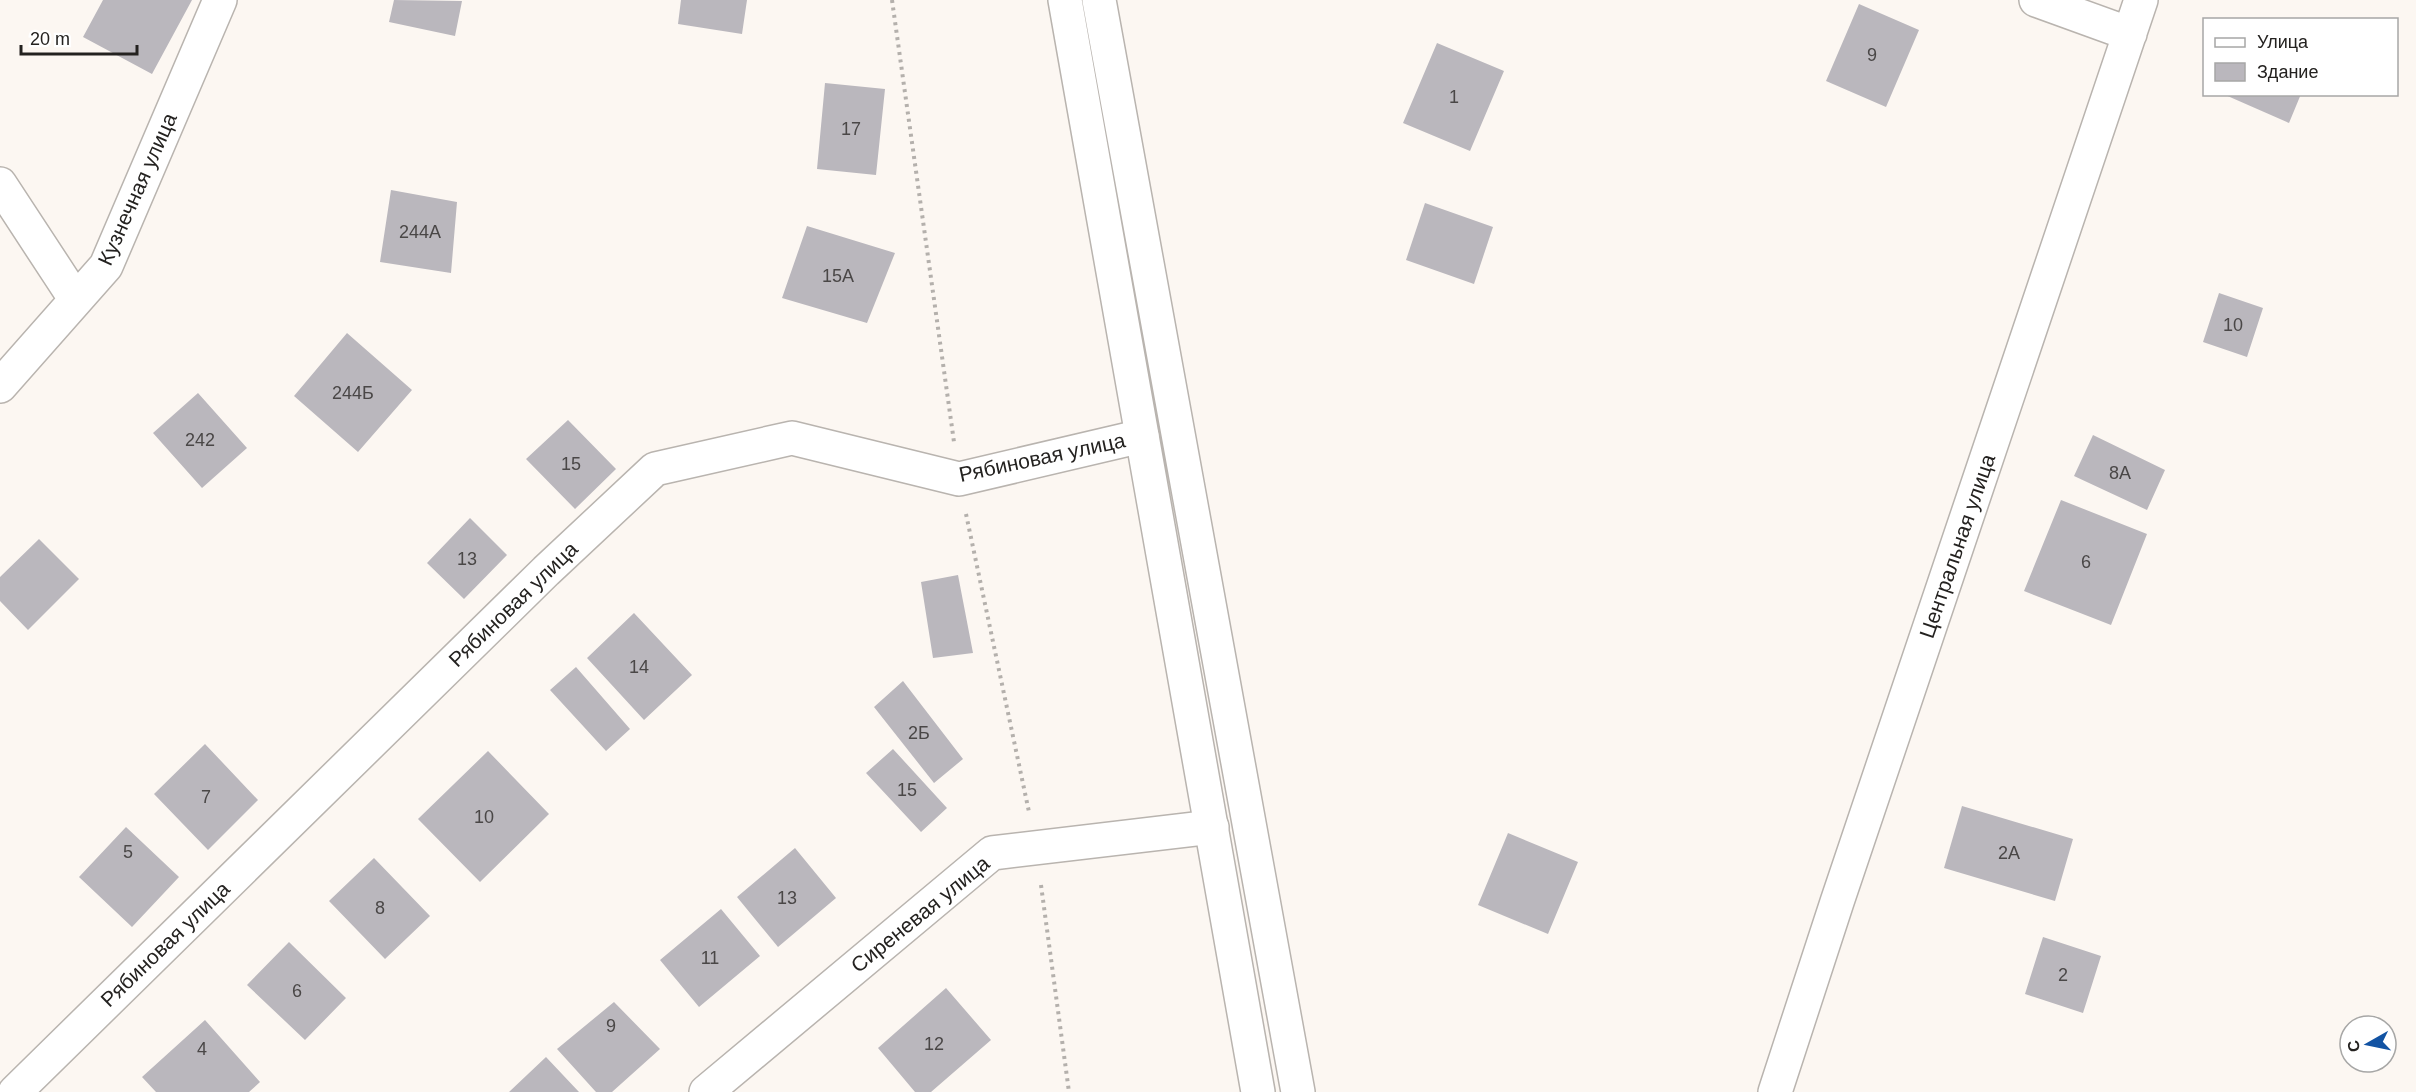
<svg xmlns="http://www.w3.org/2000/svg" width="2416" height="1092" font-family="Helvetica,sans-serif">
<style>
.building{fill:#bab7bd}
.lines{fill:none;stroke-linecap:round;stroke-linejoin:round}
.street-casing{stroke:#b9b4af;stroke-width:36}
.secondary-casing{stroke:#b9b4af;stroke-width:36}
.path{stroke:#b4b0ac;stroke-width:4;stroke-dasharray:3 4.5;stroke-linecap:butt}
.street{stroke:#fff;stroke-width:33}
.secondary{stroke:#fff;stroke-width:33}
.labels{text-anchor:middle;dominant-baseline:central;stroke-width:4.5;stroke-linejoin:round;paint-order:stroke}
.number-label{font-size:18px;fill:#4a4747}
.street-label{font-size:21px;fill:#242220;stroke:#fff}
</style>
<rect width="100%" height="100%" fill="#fcf7f2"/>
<path class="building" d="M 103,0 L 192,0 L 152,74 L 83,37 Z
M 394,0 L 462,1 L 455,36 L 389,22 Z
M 681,0 L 747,0 L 742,34 L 678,24 Z
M 1859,4 L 1919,30 L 1886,107 L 1826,81 Z
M 1437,43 L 1504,71 L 1470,151 L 1403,123 Z
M 825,83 L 885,89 L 876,175 L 817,169 Z
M 2223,94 L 2301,94 L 2289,123 Z
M 391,190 L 457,202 L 451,273 L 380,262 Z
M 1425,203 L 1493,227 L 1474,284 L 1406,260 Z
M 807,226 L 895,253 L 867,323 L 782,298 Z
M 2219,293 L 2263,308 L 2247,357 L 2203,342 Z
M 347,333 L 412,390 L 358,452 L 294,396 Z
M 198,393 L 247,448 L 202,488 L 153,433 Z
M 568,420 L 616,469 L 575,509 L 526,459 Z
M 2093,435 L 2165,470 L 2147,510 L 2074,476 Z
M 2061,500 L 2147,534 L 2111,625 L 2024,591 Z
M 470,518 L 507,555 L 464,599 L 427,563 Z
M 39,539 L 79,579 L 28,630 L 0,601 L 0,577 Z
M 958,575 L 973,653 L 933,658 L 921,582 Z
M 634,613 L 692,675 L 644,720 L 587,658 Z
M 576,667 L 630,729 L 606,751 L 550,690 Z
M 903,681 L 963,759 L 934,783 L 874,707 Z
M 205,744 L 258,800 L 208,850 L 154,794 Z
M 893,749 L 947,808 L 921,832 L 866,773 Z
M 488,751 L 549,814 L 480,882 L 418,819 Z
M 1962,806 L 2073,839 L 2055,901 L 1944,868 Z
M 126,827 L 179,877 L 132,927 L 79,877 Z
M 1508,833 L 1578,862 L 1548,934 L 1478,905 Z
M 795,848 L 836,898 L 778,947 L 737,897 Z
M 374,858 L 430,916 L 385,959 L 329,901 Z
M 721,909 L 760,956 L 699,1007 L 660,960 Z
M 2043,937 L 2101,956 L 2083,1013 L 2025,994 Z
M 289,942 L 346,998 L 305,1040 L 247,985 Z
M 946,988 L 991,1040 L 931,1092 L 915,1092 L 878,1048 Z
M 614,1002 L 660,1049 L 612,1092 L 596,1092 L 557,1049 Z
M 205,1020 L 260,1082 L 249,1092 L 156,1092 L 142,1077 Z
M 546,1057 L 579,1092 L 509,1092 Z"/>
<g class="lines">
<defs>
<path id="street" d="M 2036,0 L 2130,34
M 0,184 L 76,300
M 0,386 L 106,266 L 220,0
M 15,1092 L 546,571 L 655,469 L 792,438 L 959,479 L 1142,436
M 706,1092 L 992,853 L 1212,827
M 1775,1092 L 1837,902 L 2141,0"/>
<path id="secondary" d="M 1065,0 L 1258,1092
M 1099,0 L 1298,1092"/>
</defs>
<use href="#street" class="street-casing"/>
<use href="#secondary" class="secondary-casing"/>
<path class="path" d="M 892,0 L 954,442
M 966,514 L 1029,812
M 1041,885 L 1069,1092"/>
<use href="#street" class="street"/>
<use href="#secondary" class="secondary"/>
</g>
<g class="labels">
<g class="number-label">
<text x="1872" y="55">9</text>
<text x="1454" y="97">1</text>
<text x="851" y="129">17</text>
<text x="420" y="232">244А</text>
<text x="838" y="276">15А</text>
<text x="2233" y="325">10</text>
<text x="353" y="393">244Б</text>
<text x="200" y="440">242</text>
<text x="571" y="464">15</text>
<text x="2120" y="473">8А</text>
<text x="467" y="559">13</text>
<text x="2086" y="562">6</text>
<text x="639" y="667">14</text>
<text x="919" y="733">2Б</text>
<text x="907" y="790">15</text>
<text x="206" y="797">7</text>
<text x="484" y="817">10</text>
<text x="128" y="852">5</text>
<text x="2009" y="853">2А</text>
<text x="787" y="898">13</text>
<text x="380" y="908">8</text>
<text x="710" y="958">11</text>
<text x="2063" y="975">2</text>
<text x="297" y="991">6</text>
<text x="611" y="1026">9</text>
<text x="934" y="1044">12</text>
<text x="202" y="1049">4</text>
</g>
<g class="street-label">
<text transform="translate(137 189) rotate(-66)">Кузнечная улица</text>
<text transform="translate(1042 457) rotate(-12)">Рябиновая улица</text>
<text transform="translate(1957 546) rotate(-71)">Центральная улица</text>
<text transform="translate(513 604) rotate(-44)">Рябиновая улица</text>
<text transform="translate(920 914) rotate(-39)">Сиреневая улица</text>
<text transform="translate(165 944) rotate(-44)">Рябиновая улица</text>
</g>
</g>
<rect x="2203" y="18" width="195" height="78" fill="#ffffff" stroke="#a7a7a6" stroke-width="1.5"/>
<rect x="2215" y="38" width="30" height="9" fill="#ffffff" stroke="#a7a7a6" stroke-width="1.5"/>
<text x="2257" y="48" font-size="18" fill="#242220">Улица</text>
<rect x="2215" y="63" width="30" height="18" fill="#bab7bd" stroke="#a7a7a6" stroke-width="1.5"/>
<text x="2257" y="78" font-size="18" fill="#242220">Здание</text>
<g transform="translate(2368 1044) rotate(261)"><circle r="28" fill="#ffffff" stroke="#a7a7a6" stroke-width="1.5"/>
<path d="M0-4.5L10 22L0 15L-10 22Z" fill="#1253a3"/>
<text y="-9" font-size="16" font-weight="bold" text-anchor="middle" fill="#242220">С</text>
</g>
<path d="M21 45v9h116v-9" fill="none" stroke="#242220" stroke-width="3"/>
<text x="30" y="45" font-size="18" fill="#242220" stroke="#ffffff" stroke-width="4.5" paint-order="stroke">20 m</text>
</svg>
